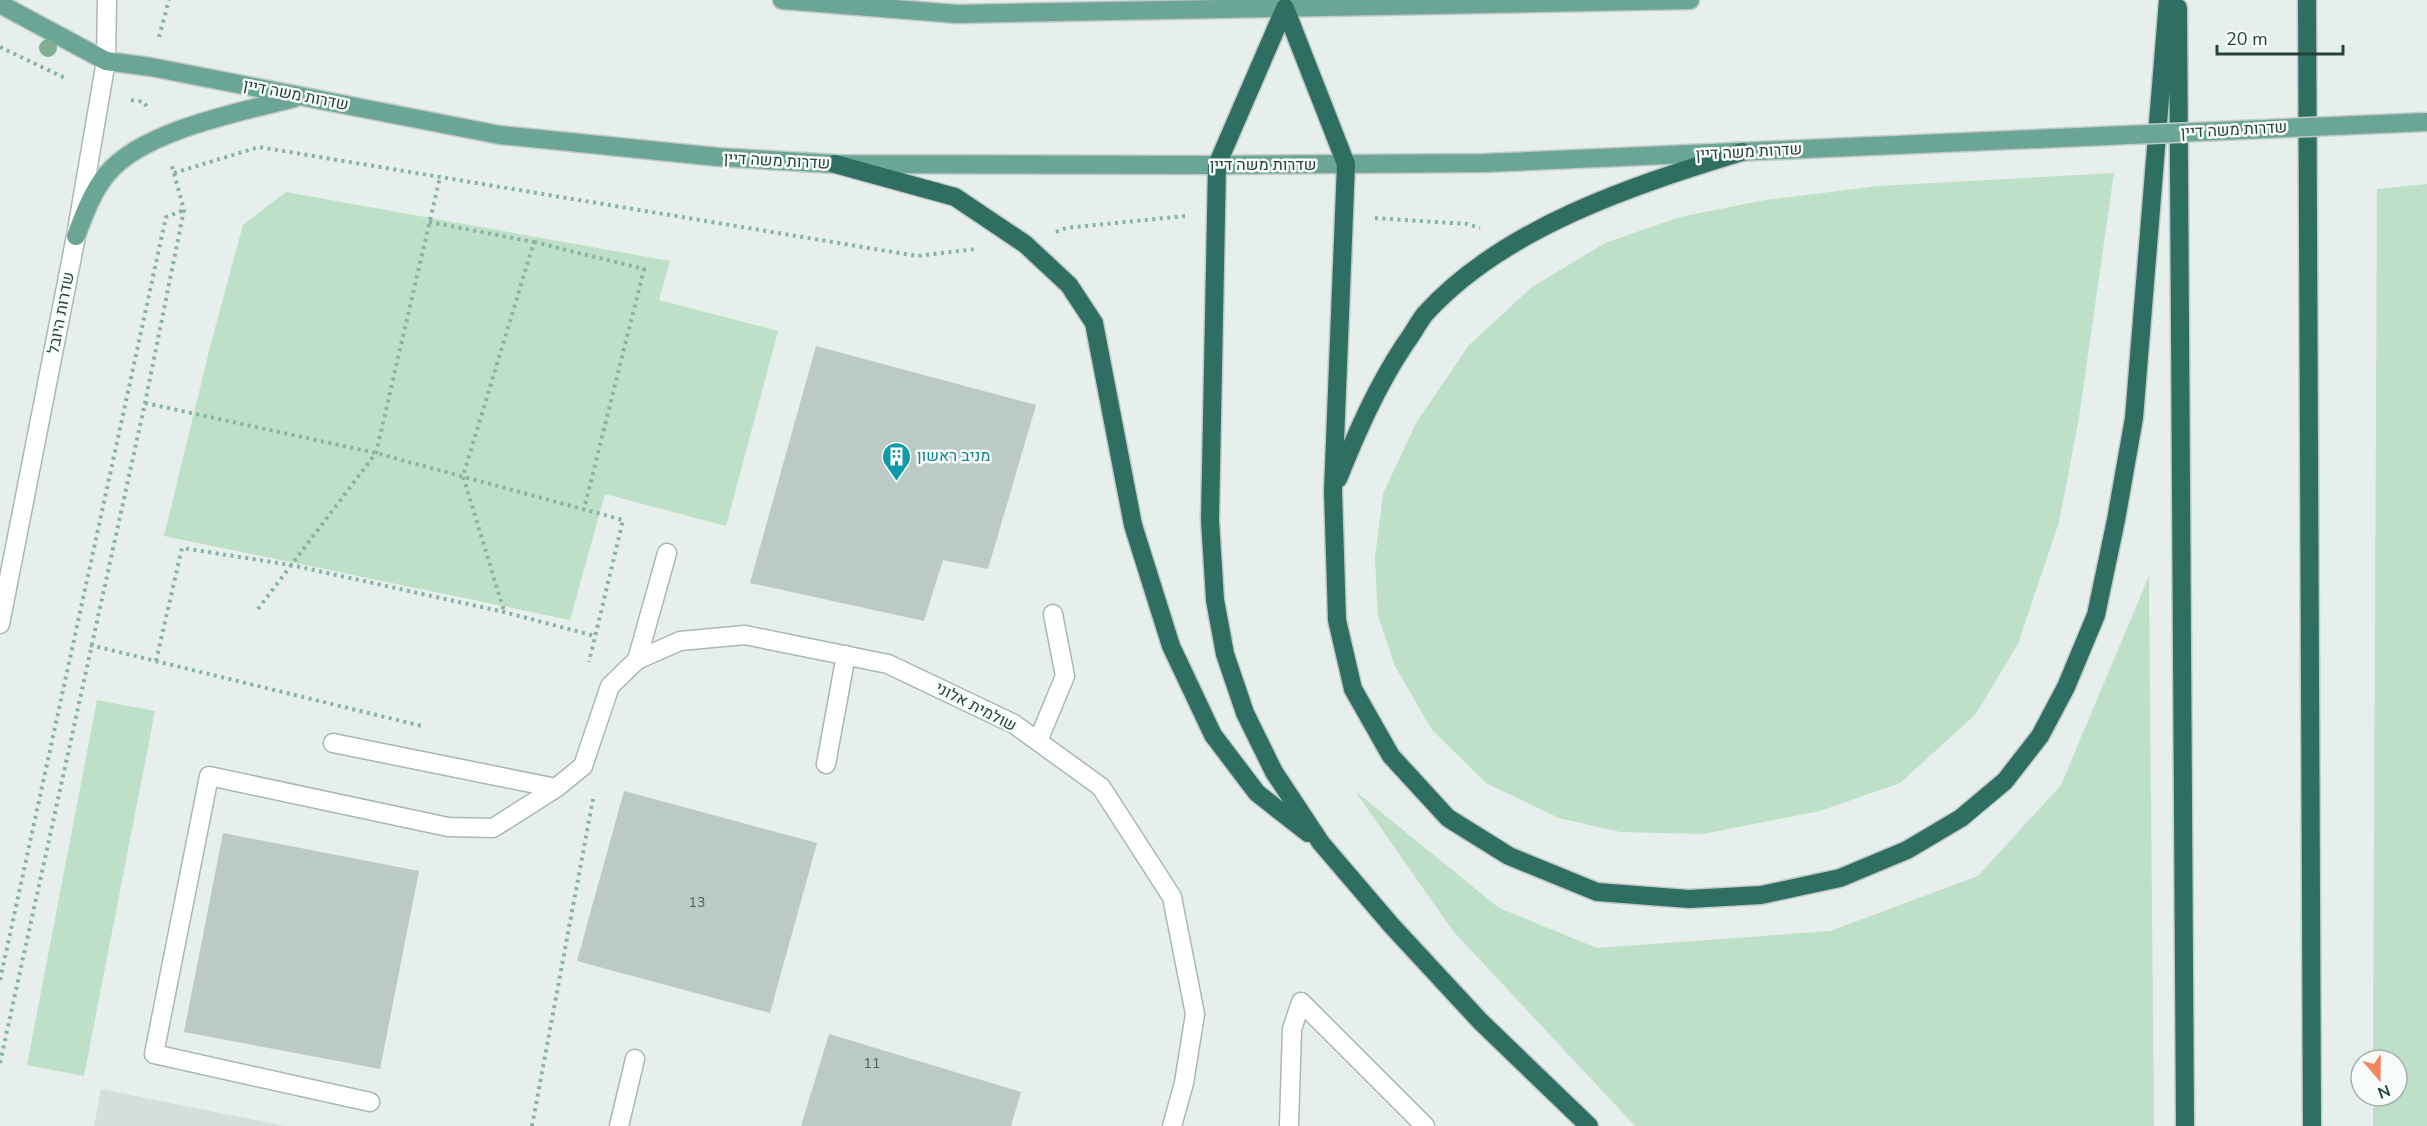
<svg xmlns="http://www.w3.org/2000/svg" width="2427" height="1126" font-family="'Nunito Sans',Heebo,sans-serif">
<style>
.built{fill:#d4dfda}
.green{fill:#bfe0c8}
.building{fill:#bbcac4}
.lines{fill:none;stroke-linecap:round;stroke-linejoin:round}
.service-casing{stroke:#a8b8b2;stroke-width:21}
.minor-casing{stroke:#a8b8b2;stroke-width:21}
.tertiary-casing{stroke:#a8b8b2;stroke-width:21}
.primary-casing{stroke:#c2cac8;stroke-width:21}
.motorway-casing{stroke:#c2cac8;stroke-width:21}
.path{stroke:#86b3a5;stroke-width:4;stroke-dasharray:3 4.5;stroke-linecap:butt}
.service{stroke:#fff;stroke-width:18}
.minor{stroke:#fff;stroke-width:18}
.tertiary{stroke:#fff;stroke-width:18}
.primary{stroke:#6aa596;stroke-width:18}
.motorway{stroke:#2f6f62;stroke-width:18}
.primary-bridge-casing{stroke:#c2cac8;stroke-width:21;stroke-linecap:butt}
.primary-bridge{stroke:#6aa596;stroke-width:18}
.tree{fill:#80af93}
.labels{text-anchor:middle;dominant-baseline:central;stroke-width:5;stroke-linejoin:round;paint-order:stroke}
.number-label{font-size:14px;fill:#4a645c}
.street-label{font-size:16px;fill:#24423a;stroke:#f7fbf9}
.culture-label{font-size:16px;fill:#0d838f;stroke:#f7fbf9;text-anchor:start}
</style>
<rect width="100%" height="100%" fill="#e6efeb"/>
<path class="built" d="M 101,1089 L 285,1126 L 94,1126 Z"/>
<path class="green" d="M 2114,173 L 2079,418 L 2059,522 L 2018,644 L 1975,715 L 1900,783 L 1820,811 L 1703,834 L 1620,832 L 1559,818 L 1486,783 L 1432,730 L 1395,666 L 1378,616 L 1375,558 L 1383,494 L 1416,423 L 1469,345 L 1532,287 L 1605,243 L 1680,217 L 1765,200 L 1878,186 Z
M 2427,184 L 2427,1126 L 2373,1126 L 2373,1096 L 2397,1096 L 2397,1060 L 2373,1060 L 2377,189 Z
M 286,192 L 670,261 L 659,300 L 778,331 L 726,526 L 605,494 L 570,620 L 164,536 L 211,343 L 243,225 Z
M 2149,576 L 2154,1126 L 1635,1126 L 1453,931 L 1355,791 L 1499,908 L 1597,948 L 1830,931 L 1978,876 L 2061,785 Z
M 97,700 L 155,711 L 84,1076 L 27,1065 Z"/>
<path class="building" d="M 816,346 L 1036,405 L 988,569 L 943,560 L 924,621 L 750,583 Z
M 624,791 L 817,843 L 770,1013 L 577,961 Z
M 223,833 L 419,871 L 380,1069 L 184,1032 Z
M 829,1034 L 1021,1092 L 1011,1126 L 801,1126 Z"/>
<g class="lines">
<defs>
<path id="service" d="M 637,660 L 667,553
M 1038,741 L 1065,676 L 1053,614
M 333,743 L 556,788
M 826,764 L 846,655
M 370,1102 L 154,1054 L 209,776 L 448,827 L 493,828 L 556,788 L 583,766
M 619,1126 L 635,1059
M 1289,1126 L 1292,1029 L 1301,1002 L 1425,1126"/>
<path id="minor" d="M 583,766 L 610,686 L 637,660 L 680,641 L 745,635 L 888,664 L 1014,724 L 1101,787 L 1172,897 L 1195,1014 L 1184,1083 L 1172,1126"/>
<path id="tertiary" d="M 0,624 L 76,236 L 106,61 L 107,0"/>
<path id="primary" d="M 782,0 L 957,14 L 1690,0
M 0,4 L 106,61 L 151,67 L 500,135 L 718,157 L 835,164 L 1217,165 L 1485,163 L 1827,148
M 76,236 C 84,215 92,192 107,174 C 143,130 241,112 294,98"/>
<path id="motorway" d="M 2307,0 L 2312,1126
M 1285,8 L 1346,164 L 1333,491 L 1337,620 L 1353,689 L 1391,756 L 1448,818 L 1509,856 L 1597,892 L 1689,899 L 1761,895 L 1840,878 L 1907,850 L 1961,818 L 2005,781 L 2040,736 L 2066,687 L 2096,615 L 2116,520 L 2134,418 L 2168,0
M 1285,8 L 1217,165 L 1210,520 L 1215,600 L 1225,654 L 1245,713 L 1274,772 L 1321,843 L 1392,926 L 1481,1022 L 1589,1126
M 2178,8 L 2185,1126
M 835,164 L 955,197 L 1025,244 L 1069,285 L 1094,323 L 1133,525 L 1171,646 L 1213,735 L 1257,793 L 1308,833
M 1338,479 C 1357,432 1377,386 1405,344 C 1412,335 1418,323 1425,314 C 1504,227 1634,185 1742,152"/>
</defs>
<use href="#service" class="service-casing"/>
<use href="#minor" class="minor-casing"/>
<use href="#tertiary" class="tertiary-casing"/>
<use href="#primary" class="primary-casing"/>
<use href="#motorway" class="motorway-casing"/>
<path class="path" d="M 159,37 L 169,0
M 0,47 L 67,79
M 131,100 L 144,102 L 149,110
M 174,173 L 259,147 L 917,256 L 976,249
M 1375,218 L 1467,224 L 1480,228
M 429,222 L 534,242 L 463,476 L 504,611
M 1056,232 L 1066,228 L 1185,216
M 534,242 L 644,269 L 584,509
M 145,403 L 376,453 L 623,520 L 589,662
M 258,609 L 376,453 L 440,177
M 90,645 L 422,726
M 156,661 L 182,548 L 291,565 L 504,612 L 595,636
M 0,980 L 166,217 L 184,210
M 0,1063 L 145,403 L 184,210 L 172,166
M 532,1126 L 593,799"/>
<use href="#service" class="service"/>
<use href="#minor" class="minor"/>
<use href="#tertiary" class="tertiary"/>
<use href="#primary" class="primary"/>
<use href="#motorway" class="motorway"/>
<defs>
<path id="primary-bridge" d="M 1827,148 L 2427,122"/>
</defs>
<use href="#primary-bridge" class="primary-bridge-casing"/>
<use href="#primary-bridge" class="primary-bridge"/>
</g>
<circle class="tree" cx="48" cy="48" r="9"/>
<defs>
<symbol id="building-pin" viewBox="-11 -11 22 30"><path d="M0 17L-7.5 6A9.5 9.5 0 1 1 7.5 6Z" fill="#0f9aa8" stroke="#f7fbf9"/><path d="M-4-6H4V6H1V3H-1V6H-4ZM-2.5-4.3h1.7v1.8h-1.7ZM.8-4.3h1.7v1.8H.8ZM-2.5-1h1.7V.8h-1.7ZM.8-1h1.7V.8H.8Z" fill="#fff"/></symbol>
</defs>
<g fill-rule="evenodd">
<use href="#building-pin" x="880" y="440" width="33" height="45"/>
</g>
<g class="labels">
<g class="number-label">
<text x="697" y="902">13</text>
<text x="872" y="1063">11</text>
</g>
<g class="street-label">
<text transform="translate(296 95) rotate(11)">שדרות משה דיין</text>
<text transform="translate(2234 130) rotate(-3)">שדרות משה דיין</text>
<text transform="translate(1749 152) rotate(-3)">שדרות משה דיין</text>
<text transform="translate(777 161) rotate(3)">שדרות משה דיין</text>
<text x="1263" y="165">שדרות משה דיין</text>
<text transform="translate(61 313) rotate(-79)">שדרות היובל</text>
<text transform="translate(976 707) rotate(27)">שולמית אלוני</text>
</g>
<g class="culture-label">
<text x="917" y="456">מניב ראשון</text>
</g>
</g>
<g transform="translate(2379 1078) rotate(160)"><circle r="28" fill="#f7fbf9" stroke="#a3b1ad" stroke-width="1.5"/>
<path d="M0-4.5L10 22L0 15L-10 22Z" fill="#f4845f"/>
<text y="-9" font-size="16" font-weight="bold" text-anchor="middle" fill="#24423a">N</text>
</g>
<path d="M2217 45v9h126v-9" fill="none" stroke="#24423a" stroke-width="3"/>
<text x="2226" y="45" font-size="18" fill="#24423a" stroke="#f7fbf9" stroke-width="4.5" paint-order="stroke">20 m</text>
</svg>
